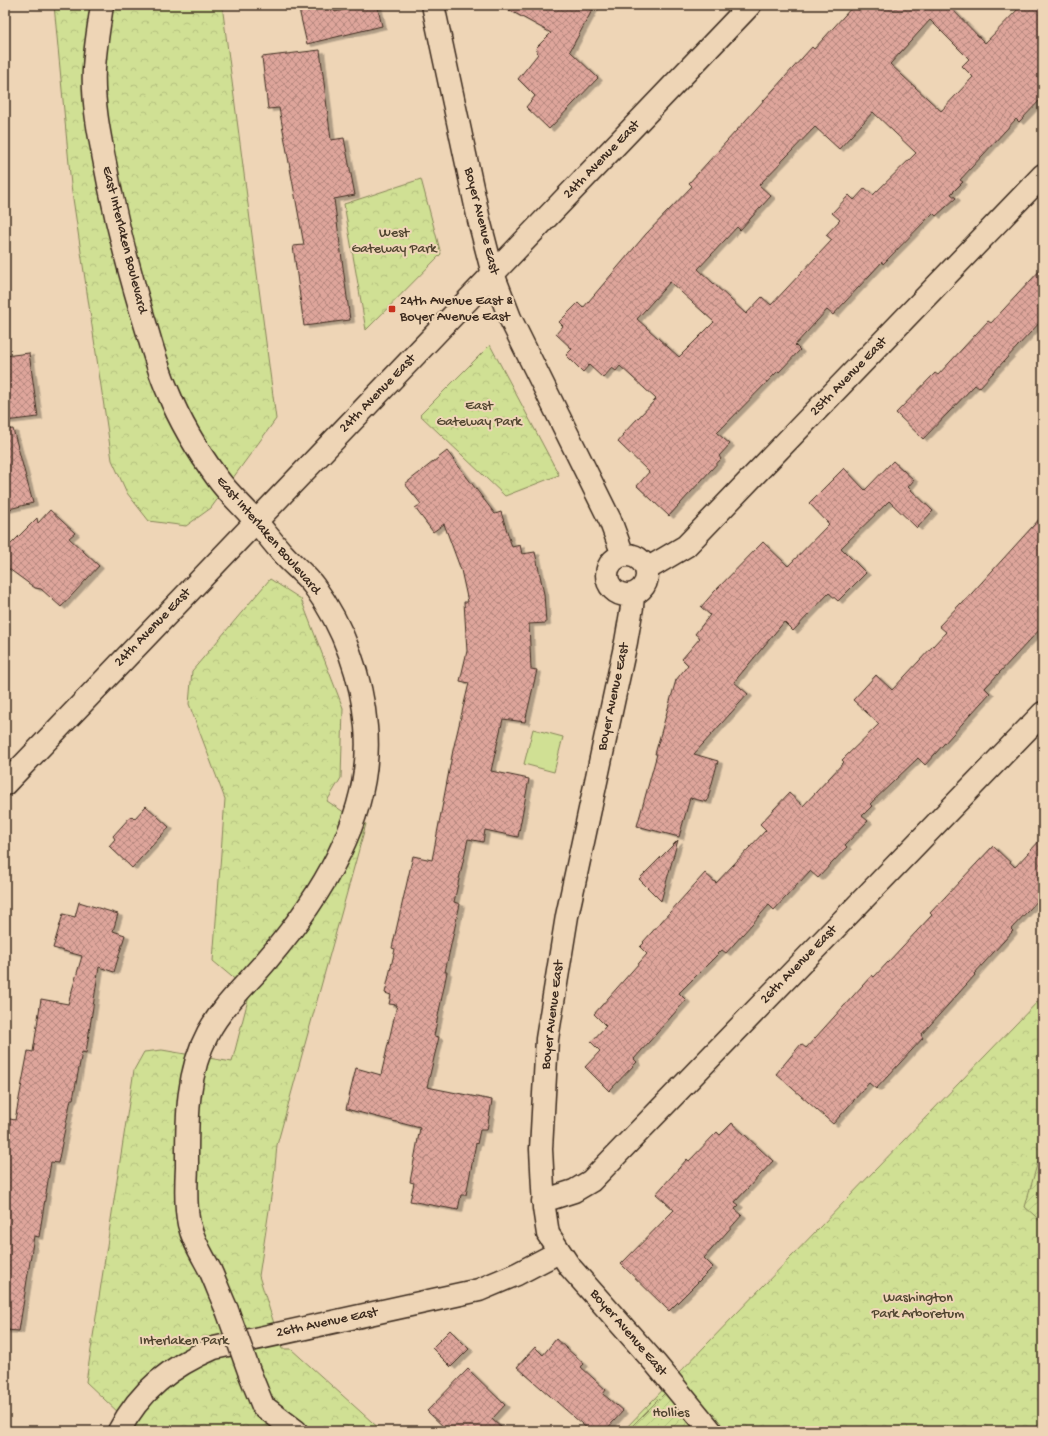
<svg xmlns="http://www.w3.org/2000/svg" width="1048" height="1436" font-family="'Gochi Hand',sans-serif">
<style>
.park{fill:url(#park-crowns);stroke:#868559}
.garden{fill:url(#garden-furrows);stroke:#868559}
.pitch{fill:#d0e094;stroke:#868559}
.building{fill:url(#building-cross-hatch);stroke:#3b2a1e;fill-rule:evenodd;filter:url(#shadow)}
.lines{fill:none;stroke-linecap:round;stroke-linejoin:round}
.minor-casing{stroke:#3b2a1e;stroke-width:25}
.major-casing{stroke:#3b2a1e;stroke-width:25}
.minor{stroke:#eed5b6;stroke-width:22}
.major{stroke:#eed5b6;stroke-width:22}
.minor-bridge-casing{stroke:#3b2a1e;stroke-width:25;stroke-linecap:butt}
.minor-bridge{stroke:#eed5b6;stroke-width:22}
.poi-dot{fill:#c8321e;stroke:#eed5b6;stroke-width:1.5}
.labels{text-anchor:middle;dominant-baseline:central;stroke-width:4;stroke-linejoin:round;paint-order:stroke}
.street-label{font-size:14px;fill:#3b2a1e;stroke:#eed5b6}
.park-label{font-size:14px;fill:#514530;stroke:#eed5b6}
.poi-label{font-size:14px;fill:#3b2a1e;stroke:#eed5b6;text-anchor:start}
</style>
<defs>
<pattern id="park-crowns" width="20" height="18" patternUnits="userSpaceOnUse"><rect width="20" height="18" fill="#d0e094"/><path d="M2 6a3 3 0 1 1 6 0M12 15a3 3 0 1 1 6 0" fill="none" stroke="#b4c07f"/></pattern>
<pattern id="garden-furrows" width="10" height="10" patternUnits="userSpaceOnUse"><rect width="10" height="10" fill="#d0e094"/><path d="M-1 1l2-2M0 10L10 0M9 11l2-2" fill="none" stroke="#b4c07f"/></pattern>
<pattern id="building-cross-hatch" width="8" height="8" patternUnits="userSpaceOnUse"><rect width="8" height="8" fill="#dea59b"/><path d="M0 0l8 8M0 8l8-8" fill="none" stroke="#b5877e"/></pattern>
<filter id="shadow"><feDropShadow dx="4.5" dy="2.5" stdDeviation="0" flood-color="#0004"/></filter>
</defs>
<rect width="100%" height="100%" fill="#eed5b6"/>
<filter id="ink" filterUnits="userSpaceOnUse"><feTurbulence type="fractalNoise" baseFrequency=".025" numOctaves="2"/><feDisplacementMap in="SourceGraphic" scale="8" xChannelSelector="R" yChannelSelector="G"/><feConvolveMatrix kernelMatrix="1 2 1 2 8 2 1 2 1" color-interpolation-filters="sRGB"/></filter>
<g filter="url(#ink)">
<path class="park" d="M 54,5 L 222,5 L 276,419 L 211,508 L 186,526 L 149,521 L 127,493 L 112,460 L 71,185 Z
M 421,179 L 441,254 L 366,330 L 344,204 Z
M 490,345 L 559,475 L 505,496 L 420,415 Z
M 270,579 L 301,599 L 343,708 L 341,778 L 327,801 L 359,822 L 366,824 L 277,1145 L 274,1177 L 259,1276 L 282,1349 L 291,1349 L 382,1431 L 138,1431 L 86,1382 L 134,1070 L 144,1052 L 162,1050 L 232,1062 L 250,992 L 213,961 L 225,799 L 189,704 L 192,671 Z
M 1043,996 L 1043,1431 L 623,1431 Z"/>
<path class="garden" d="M 1043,1144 L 1043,1223 L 1025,1207 Z
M 671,1387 L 710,1431 L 627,1431 Z"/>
<path class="pitch" d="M 533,729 L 563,737 L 554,772 L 524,764 Z"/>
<path class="building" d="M 298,5 L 333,5 L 335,12 L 364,5 L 377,5 L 382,26 L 307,44 Z
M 500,5 L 595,5 L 570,51 L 598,78 L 549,129 L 526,107 L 535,96 L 518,79 L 538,54 L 536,48 L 551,33 Z
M 854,5 L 948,5 L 985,43 L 1022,5 L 1043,5 L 1043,97 L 1019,122 L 1016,119 L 960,180 L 963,182 L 951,194 L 956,198 L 936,216 L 933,213 L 883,264 L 882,262 L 833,315 L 827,310 L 795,345 L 800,350 L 779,372 L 778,371 L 717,433 L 730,444 L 719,456 L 721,459 L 669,516 L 637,486 L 649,472 L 618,442 L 623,436 L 622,435 L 656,399 L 620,366 L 616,371 L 612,368 L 603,378 L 589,365 L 583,372 L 566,355 L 572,349 L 556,334 L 563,326 L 559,322 L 578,303 L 583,308 L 646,234 L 692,186 L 689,183 L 812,47 L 814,49 ZM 930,20 L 969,59 L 962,66 L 973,77 L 941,111 L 890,64 ZM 873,112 L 916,153 L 873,195 L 865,188 L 854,200 L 849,195 L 832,213 L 840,220 L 826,235 L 832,240 L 771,305 L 762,297 L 746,314 L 698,269 L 737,227 L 740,230 L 771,196 L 759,185 L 815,127 L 839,149 ZM 670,282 L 714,322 L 679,357 L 637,319 Z
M 320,50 L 331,140 L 344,138 L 355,195 L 334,199 L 350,320 L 304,326 L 293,246 L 304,245 L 279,108 L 268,109 L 262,57 Z
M 1043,267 L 1043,319 L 979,388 L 975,385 L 923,439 L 896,413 L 935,373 L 938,375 L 988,321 L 991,323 Z
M 29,353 L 38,417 L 5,421 L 5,356 Z
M 13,429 L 33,503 L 5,510 L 5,430 Z
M 447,451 L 495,514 L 501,512 L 512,547 L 520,545 L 522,554 L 535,552 L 544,594 L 546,623 L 529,624 L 531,669 L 537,670 L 525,722 L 503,719 L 491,771 L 529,779 L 518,837 L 485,830 L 483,842 L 468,839 L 454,902 L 460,904 L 445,972 L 447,972 L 434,1036 L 439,1037 L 427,1087 L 492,1100 L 487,1130 L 480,1130 L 477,1144 L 476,1143 L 466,1195 L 461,1195 L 458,1210 L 410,1201 L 414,1183 L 410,1182 L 420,1128 L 346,1109 L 356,1068 L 381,1075 L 397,1005 L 389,1004 L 391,995 L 385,993 L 395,949 L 392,948 L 413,856 L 432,860 L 453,750 L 469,683 L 460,681 L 467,651 L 464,602 L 468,602 L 461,570 L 444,524 L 433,532 L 415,508 L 421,504 L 405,484 Z
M 893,461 L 914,480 L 908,487 L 933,511 L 917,528 L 889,501 L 841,548 L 866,573 L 838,601 L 829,593 L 793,631 L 784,622 L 734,682 L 748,694 L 694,754 L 718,761 L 707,802 L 690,798 L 679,837 L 637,826 L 657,754 L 655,754 L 676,680 L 688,665 L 682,659 L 700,638 L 695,634 L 710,615 L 701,607 L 714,592 L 763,542 L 788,566 L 829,524 L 809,503 L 844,468 L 865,490 Z
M 50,510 L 75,533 L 69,538 L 99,566 L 61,607 L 41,589 L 35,588 L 5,566 L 5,550 L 37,518 L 38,523 Z
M 1043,515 L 1043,626 L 985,688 L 990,693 L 925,765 L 918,758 L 870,804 L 872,806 L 862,816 L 868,821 L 845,845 L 847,847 L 818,878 L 810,871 L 774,910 L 769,905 L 726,953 L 722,950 L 679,993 L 686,1000 L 634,1059 L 637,1062 L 609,1091 L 585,1067 L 600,1051 L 591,1042 L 606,1026 L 594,1014 L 647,954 L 640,947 L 644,943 L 643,942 L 705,873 L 716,883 L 766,830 L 760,824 L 789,793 L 803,806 L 844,762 L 842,760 L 879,724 L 853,700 L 876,675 L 892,690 L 946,632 L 939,626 L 961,603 L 962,604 Z
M 146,806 L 169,827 L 132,868 L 109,846 L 115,839 L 113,836 L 131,816 L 134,819 Z
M 1043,837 L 1043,895 L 1011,929 L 1013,931 L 974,974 L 975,975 L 921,1035 L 923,1038 L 876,1089 L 869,1083 L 833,1124 L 776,1074 L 801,1044 L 806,1048 L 872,975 L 874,977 L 932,915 L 930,913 L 993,846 L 1015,867 Z
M 678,840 L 661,901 L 639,879 Z
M 79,902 L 118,914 L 113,931 L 125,935 L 114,972 L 99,967 L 86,1053 L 82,1052 L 73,1099 L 71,1099 L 58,1163 L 51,1162 L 39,1237 L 34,1236 L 19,1331 L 5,1330 L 5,1118 L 15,1120 L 28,1051 L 33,1052 L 41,999 L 68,1004 L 82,956 L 53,948 L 63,914 L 75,917 Z
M 732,1123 L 773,1161 L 735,1202 L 739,1205 L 735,1209 L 742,1215 L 704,1258 L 713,1267 L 669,1311 L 621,1264 L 674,1210 L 656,1194 L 687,1159 L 689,1161 L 717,1132 L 720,1135 Z
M 450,1330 L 469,1349 L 451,1367 L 432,1348 Z
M 556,1339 L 584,1364 L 581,1367 L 606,1390 L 603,1394 L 623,1411 L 605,1431 L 590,1431 L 517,1367 L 535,1347 L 543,1355 Z
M 468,1369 L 505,1405 L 492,1419 L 505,1431 L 448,1431 L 427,1411 Z"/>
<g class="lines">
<defs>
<path id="minor" d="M 102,5 C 99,26 95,48 94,69 C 92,107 102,147 109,184 C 119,233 132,282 147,330 C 153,351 159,372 168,392 C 180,422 199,453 218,479 C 228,493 241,504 252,517 C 263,529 273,543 284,555 C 294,566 306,575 314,586 C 344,627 362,678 366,727 C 374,814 321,897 267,960 C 247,984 223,1005 208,1033 C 186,1074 187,1121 187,1167 C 186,1185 185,1206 189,1224 C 193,1241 202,1255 210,1270 C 216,1283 221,1297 227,1310
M 433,5 L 479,220 L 493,274 L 510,318 L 610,520 L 623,555
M607 575a20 20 0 1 1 40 0a20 20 0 1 1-40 0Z
M 647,569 L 686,546 L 1043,175
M 633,595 L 632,607 L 626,642 L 567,916 L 547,1039 L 541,1149 L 544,1208 L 548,1234 L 570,1267 L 655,1363 L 711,1431
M 543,1201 L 574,1191 L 591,1181 L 1043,713
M 250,1374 L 263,1406 L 296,1431
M 119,1431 C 140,1390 172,1366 214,1348 L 479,1290 L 517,1274 L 559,1252"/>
<path id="major" d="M 5,784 L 750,5"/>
</defs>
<use href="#minor" class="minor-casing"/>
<use href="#major" class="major-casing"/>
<use href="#minor" class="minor"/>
<use href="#major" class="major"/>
<defs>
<path id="minor-bridge" d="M 227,1310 L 250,1374"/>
</defs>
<use href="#minor-bridge" class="minor-bridge-casing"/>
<use href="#minor-bridge" class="minor-bridge"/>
</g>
</g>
<rect class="poi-dot" x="388" y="305" width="8" height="8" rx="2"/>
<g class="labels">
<g class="street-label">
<text transform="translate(602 160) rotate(-46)">24th Avenue East</text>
<text transform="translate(481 221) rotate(76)">Boyer Avenue East</text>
<text transform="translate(124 240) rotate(76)">East Interlaken Boulevard</text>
<text transform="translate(849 377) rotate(-46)">25th Avenue East</text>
<text transform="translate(378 394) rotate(-46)">24th Avenue East</text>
<text transform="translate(268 536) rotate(49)">East Interlaken Boulevard</text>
<text transform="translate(153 628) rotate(-46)">24th Avenue East</text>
<text transform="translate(614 697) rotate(-78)">Boyer Avenue East</text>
<text transform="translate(799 965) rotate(-46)">26th Avenue East</text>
<text transform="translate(553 1015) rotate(-83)">Boyer Avenue East</text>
<text transform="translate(327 1323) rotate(-12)">26th Avenue East</text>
<text transform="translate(628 1333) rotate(49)">Boyer Avenue East</text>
</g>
<g class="park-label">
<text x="394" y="233">West<tspan x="394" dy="16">Gateway Park</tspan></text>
<text x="479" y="406">East<tspan x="479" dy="16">Gateway Park</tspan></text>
<text x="918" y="1298">Washington<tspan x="918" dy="16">Park Arboretum</tspan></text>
<text x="184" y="1341">Interlaken Park</text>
<text x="671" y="1413">Hollies</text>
</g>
<g class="poi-label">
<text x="400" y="301">24th Avenue East &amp;<tspan x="400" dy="16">Boyer Avenue East</tspan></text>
</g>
</g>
<rect width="1048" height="1436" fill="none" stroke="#eed5b6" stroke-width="20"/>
<rect x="10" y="10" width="1028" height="1416" fill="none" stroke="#3b2a1e" stroke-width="1.5" filter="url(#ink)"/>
</svg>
